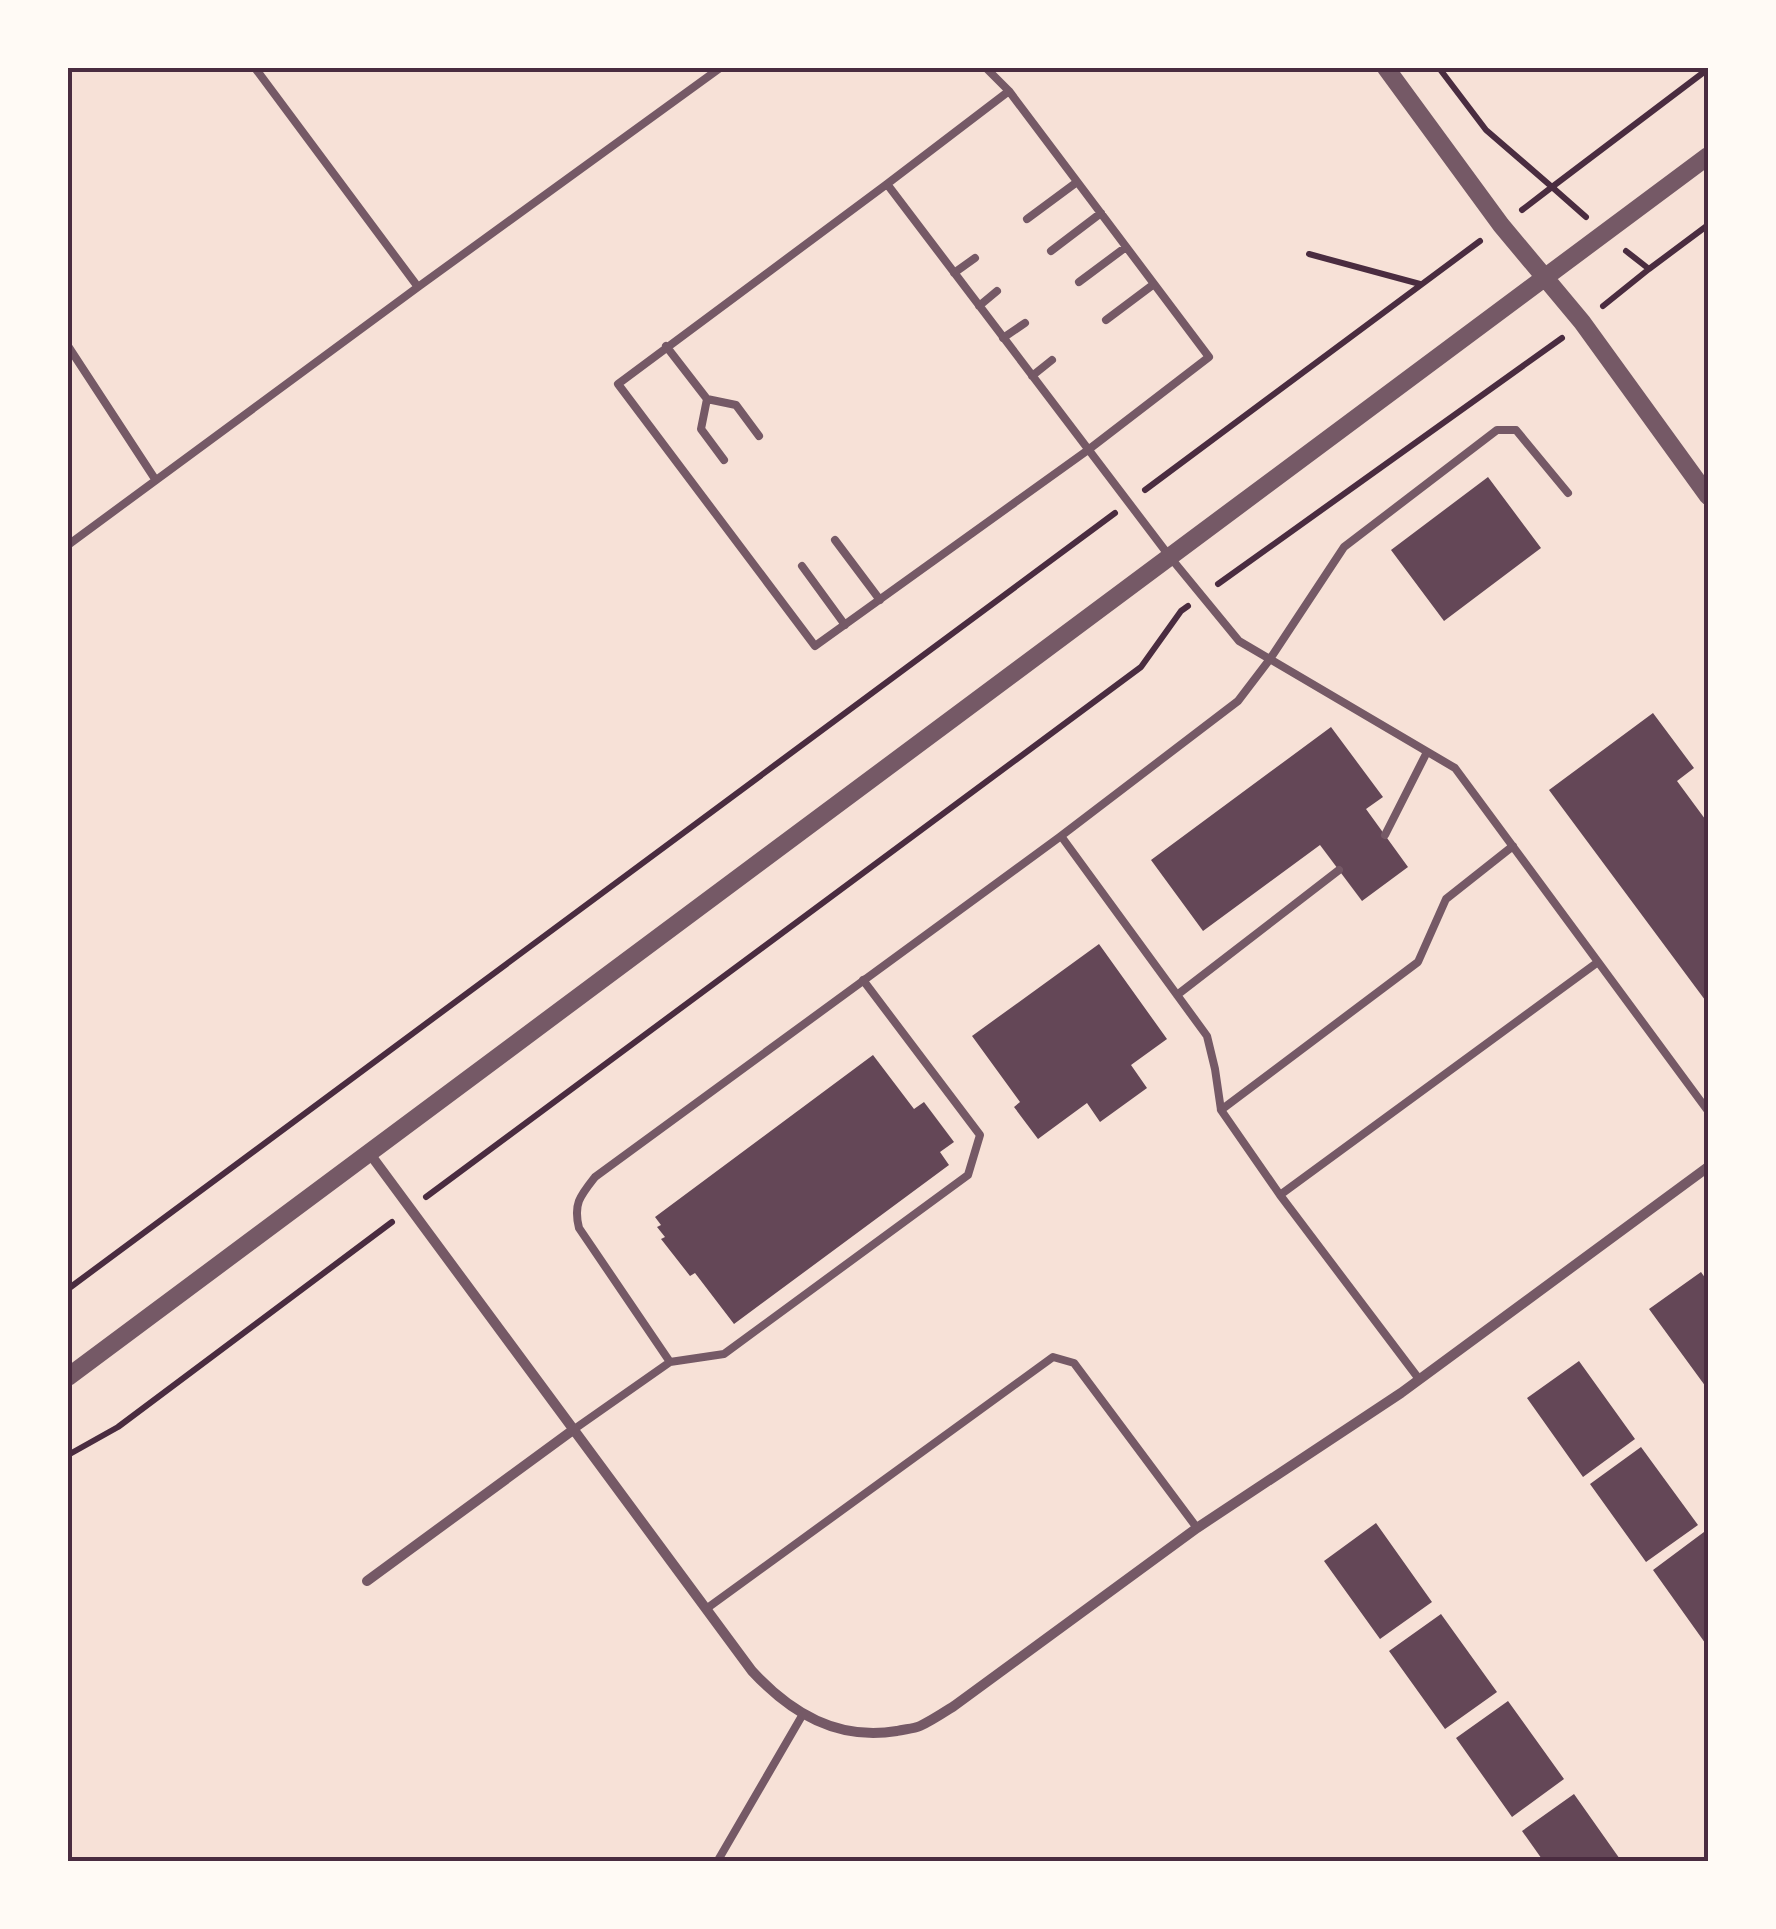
<svg xmlns="http://www.w3.org/2000/svg" width="1776" height="1929" font-family="Rubik,sans-serif">
<style>
.building{fill:#644757}
.lines{fill:none;stroke-linecap:round;stroke-linejoin:round}
.path{stroke:#4a2c40;stroke-width:6}
.service{stroke:#755966;stroke-width:8}
.minor{stroke:#755966;stroke-width:10}
.tertiary{stroke:#755966;stroke-width:18}
.neatline{fill:none;stroke:#4a2c40;stroke-width:4}
</style>
<rect width="100%" height="100%" fill="#f7e1d7"/>
<path class="building" d="M 1488,477 L 1541,548 L 1444,621 L 1391,550 Z
M 1653,713 L 1694,768 L 1677,781 L 1708,823 L 1708,1004 L 1549,790 Z
M 1331,727 L 1383,797 L 1366,809 L 1408,867 L 1362,901 L 1320,845 L 1203,931 L 1151,860 Z
M 1099,944 L 1167,1039 L 1131,1065 L 1147,1088 L 1100,1122 L 1087,1103 L 1038,1139 L 1014,1107 L 1020,1102 L 972,1036 Z
M 873,1055 L 914,1109 L 924,1102 L 954,1142 L 940,1152 L 949,1165 L 734,1324 L 695,1273 L 690,1276 L 661,1239 L 665,1237 L 657,1227 L 661,1225 L 655,1217 Z
M 1701,1272 L 1708,1282 L 1708,1385 L 1706,1387 L 1649,1309 Z
M 1579,1361 L 1635,1439 L 1583,1477 L 1527,1398 Z
M 1641,1447 L 1698,1525 L 1646,1562 L 1590,1484 Z
M 1376,1523 L 1432,1602 L 1380,1639 L 1324,1561 Z
M 1704,1532 L 1708,1538 L 1708,1647 L 1653,1570 Z
M 1441,1614 L 1497,1692 L 1445,1729 L 1389,1651 Z
M 1508,1701 L 1564,1779 L 1512,1817 L 1456,1738 Z
M 1574,1794 L 1622,1862 L 1544,1862 L 1522,1831 Z"/>
<g class="lines">
<path class="path" d="M 1439,68 L 1486,130 L 1552,187 L 1522,210
M 1586,217 L 1552,187 L 1708,69
M 1626,251 L 1649,269 L 1708,225
M 1309,254 L 1420,284
M 1603,306 L 1649,269
M 1145,490 L 1480,241
M 1218,584 L 1562,338
M 426,1197 L 1141,667 L 1181,611 L 1188,606
M 68,1289 L 1115,513
M 68,1455 L 118,1427 L 392,1222"/>
<path class="service" d="M 255,68 L 418,287 L 720,68
M 986,68 L 1009,91 L 887,184 L 1170,557 L 1239,641 L 1455,768 L 1708,1111
M 887,184 L 618,384 L 815,646 L 1088,450 L 1209,357 L 1009,91
M 1027,219 L 1077,182
M 1051,251 L 1101,213
M 954,273 L 975,258
M 1079,282 L 1126,247
M 979,306 L 997,291
M 1106,320 L 1154,284
M 1003,338 L 1025,323
M 68,346 L 155,479
M 666,346 L 707,399 L 736,405 L 759,436
M 1032,376 L 1052,360
M 707,399 L 701,429 L 724,460
M 1568,493 L 1516,430 L 1497,430 L 1344,547 L 1270,659 L 1238,701 L 1061,836 L 1207,1036 L 1215,1069 L 1221,1110 L 1280,1195 L 1598,962
M 835,540 L 880,600
M 68,545 L 418,287
M 802,566 L 845,625
M 1385,835 L 1427,752
M 1177,995 L 1339,870
M 1221,1110 L 1418,962 L 1446,899 L 1513,846
M 1280,1195 L 1419,1379
M 670,1362 L 724,1354 L 968,1175 L 980,1135 L 863,980
M 573,1430 L 670,1362 L 579,1228 C 573,1204 580,1196 595,1177 L 1061,836
M 706,1609 L 1053,1357 L 1074,1363 L 1197,1528
M 717,1862 L 803,1714"/>
<path class="minor" d="M 370,1154 L 752,1671 C 791,1713 837,1741 897,1731 C 904,1729 913,1729 920,1726 C 931,1721 943,1713 954,1706 L 1197,1528 L 1401,1393 L 1708,1167
M 367,1581 L 573,1430"/>
<path class="tertiary" d="M 1386,68 L 1501,225 L 1582,322 L 1708,496
M 68,1377 L 1708,156"/>
</g>
<rect width="1776" height="1929" fill="none" stroke="#fffaf5" stroke-width="140"/>
<rect x="70" y="70" width="1636" height="1789" class="neatline"/>
</svg>
